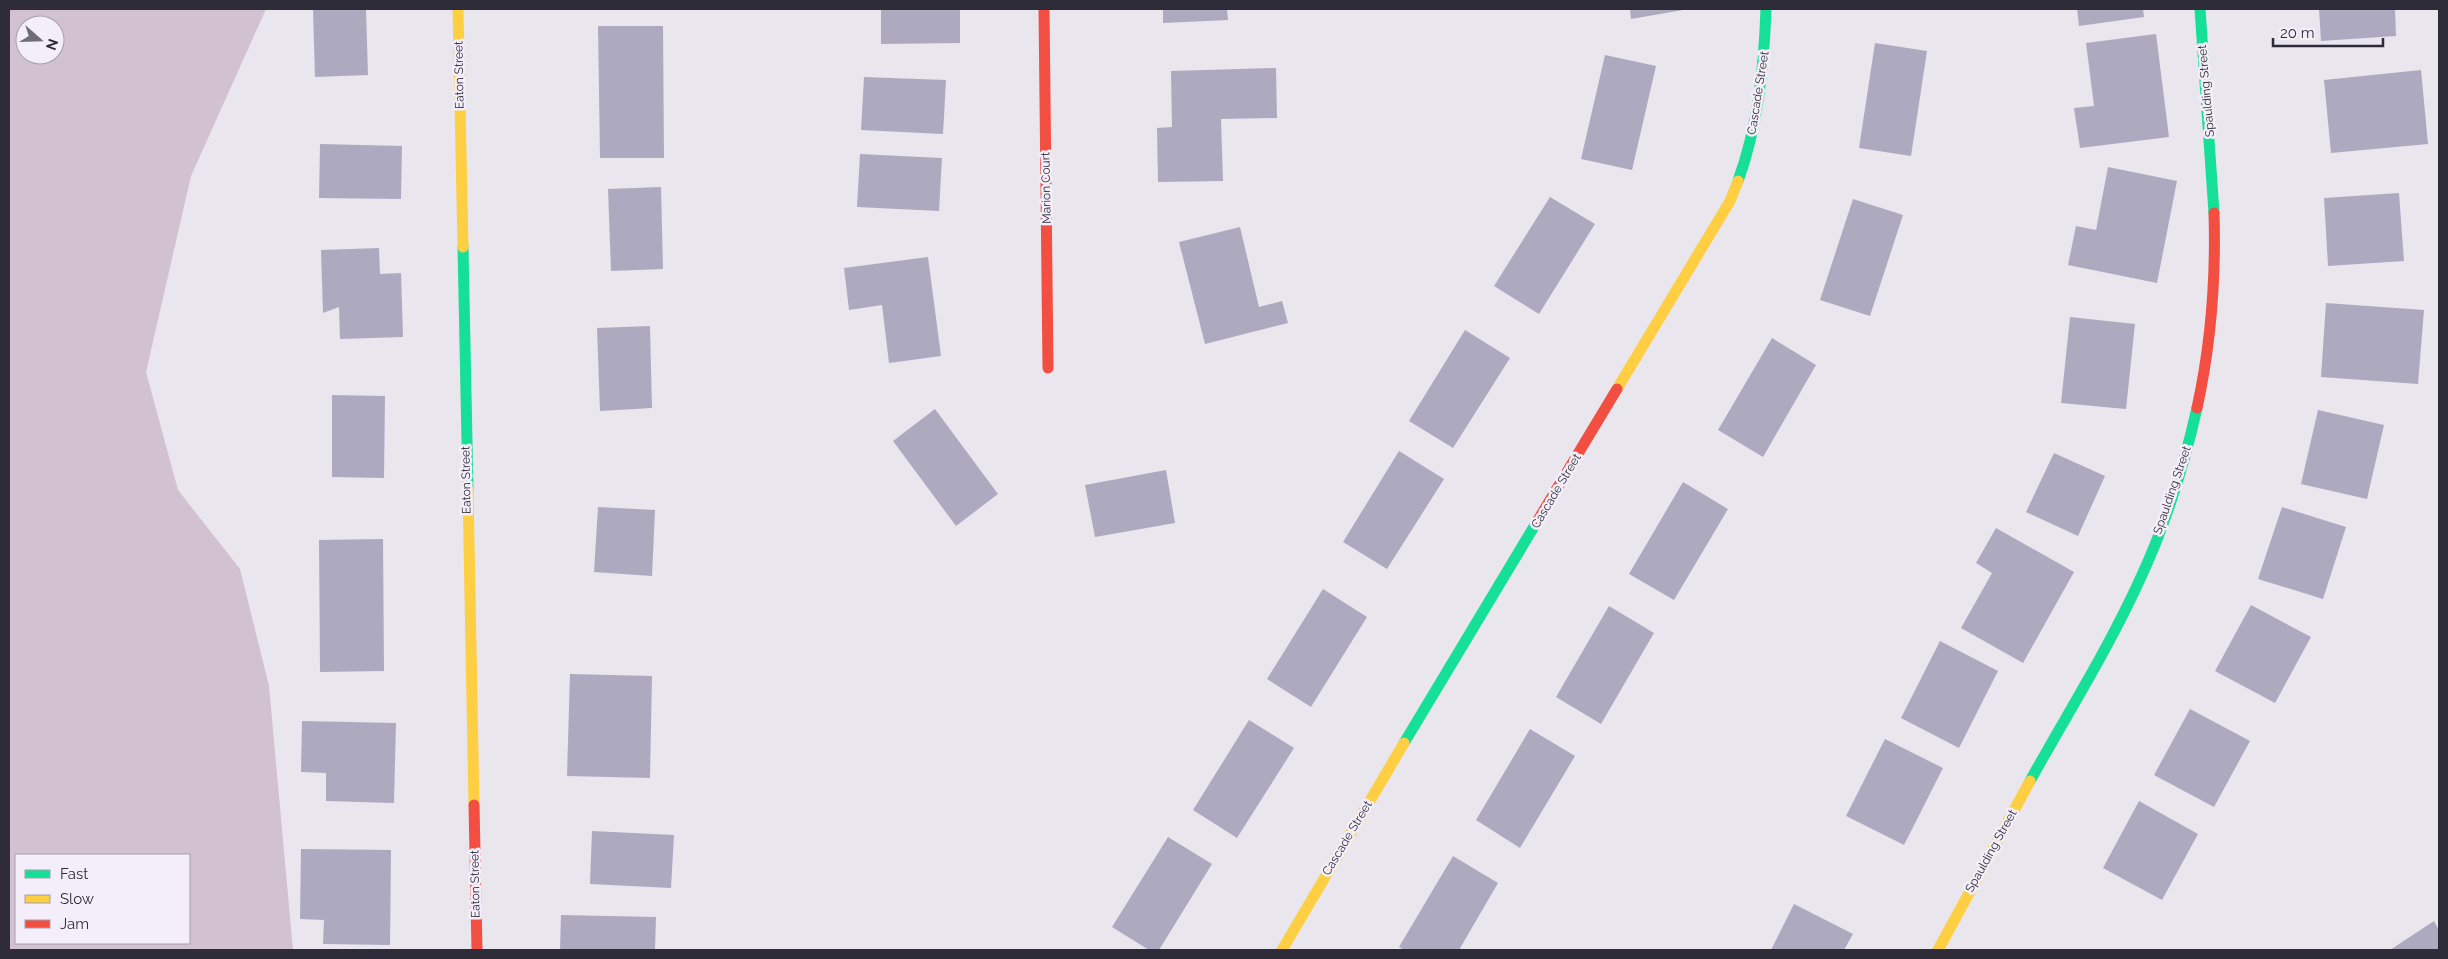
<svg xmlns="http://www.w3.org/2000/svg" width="2448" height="959" font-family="Raleway,sans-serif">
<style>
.green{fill:#d2c1d1;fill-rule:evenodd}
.building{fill:#adaac0}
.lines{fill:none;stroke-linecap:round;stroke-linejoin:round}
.fast{stroke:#16e098;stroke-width:11}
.slow{stroke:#ffcf43;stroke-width:11}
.jam{stroke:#f24e42;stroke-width:11}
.labels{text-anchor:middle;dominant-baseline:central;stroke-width:5;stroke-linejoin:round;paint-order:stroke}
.street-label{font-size:12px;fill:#2e2c38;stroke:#f3eef9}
</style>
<rect width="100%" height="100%" fill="#e9e6ee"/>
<path class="green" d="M 9,9 L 266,9 L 191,176 L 146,372 L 178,490 L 240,569 L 269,686 L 293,950 L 9,950 ZM 25,25 L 55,25 L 55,55 L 25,55 ZM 16,855 L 189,855 L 189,943 L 16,943 Z"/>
<path class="building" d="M 313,9 L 366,9 L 368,75 L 315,77 Z
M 881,9 L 960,9 L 960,43 L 881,44 Z
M 1163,9 L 1227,9 L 1228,20 L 1163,23 Z
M 1630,9 L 1683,9 L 1683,10 L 1631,19 Z
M 2077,9 L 2143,9 L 2144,17 L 2079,26 Z
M 2319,9 L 2395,9 L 2396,36 L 2321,41 Z
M 598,26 L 663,26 L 664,158 L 600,158 Z
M 2156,34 L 2169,137 L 2080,148 L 2074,108 L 2094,106 L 2086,43 Z
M 1875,43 L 1927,51 L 1911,156 L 1859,148 Z
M 1605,55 L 1656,66 L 1632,170 L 1581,159 Z
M 1276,68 L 1277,118 L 1221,119 L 1223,181 L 1158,182 L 1157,128 L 1172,127 L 1171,71 Z
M 2421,70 L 2428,144 L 2331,153 L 2324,80 Z
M 864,77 L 946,80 L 943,134 L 861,130 Z
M 320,144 L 402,146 L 401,199 L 319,198 Z
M 860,154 L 942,158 L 939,211 L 857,207 Z
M 2108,167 L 2177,181 L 2157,283 L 2068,265 L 2076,226 L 2096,230 Z
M 661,187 L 663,269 L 611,271 L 608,189 Z
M 2399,193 L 2404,261 L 2328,266 L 2324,198 Z
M 1550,197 L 1595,224 L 1539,314 L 1494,286 Z
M 1853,199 L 1903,215 L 1870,316 L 1820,300 Z
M 1240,227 L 1259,307 L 1282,301 L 1288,323 L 1205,344 L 1179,242 Z
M 379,248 L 380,274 L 401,273 L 403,337 L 340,339 L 339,307 L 323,313 L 321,250 Z
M 928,257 L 941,356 L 889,363 L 882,305 L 849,310 L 844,268 Z
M 2326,303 L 2424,310 L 2418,384 L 2321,377 Z
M 2070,317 L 2135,324 L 2126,409 L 2061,403 Z
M 650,326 L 652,408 L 600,411 L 597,328 Z
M 1465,330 L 1510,358 L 1453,448 L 1409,421 Z
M 1772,338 L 1816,365 L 1763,457 L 1718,430 Z
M 332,395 L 385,396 L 384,478 L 332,477 Z
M 935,409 L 998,494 L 956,526 L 893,441 Z
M 2318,410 L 2384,425 L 2367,499 L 2301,484 Z
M 1399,451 L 1444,479 L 1387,569 L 1343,542 Z
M 2054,453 L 2105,476 L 2078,536 L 2026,512 Z
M 1166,470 L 1175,523 L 1095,537 L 1085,485 Z
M 1683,482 L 1728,509 L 1674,600 L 1629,574 Z
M 598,507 L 655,510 L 652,576 L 594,572 Z
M 2282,507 L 2346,527 L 2323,599 L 2258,579 Z
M 1996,528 L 2074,572 L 2023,663 L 1961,628 L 1992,573 L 1976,563 Z
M 383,539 L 384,671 L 320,672 L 319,540 Z
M 1323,589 L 1367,617 L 1311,707 L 1267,679 Z
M 2251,605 L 2311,637 L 2275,703 L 2215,671 Z
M 1609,606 L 1654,633 L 1601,724 L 1556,697 Z
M 1940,641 L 1998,671 L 1959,748 L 1901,718 Z
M 570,674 L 652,676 L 650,778 L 567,776 Z
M 2190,709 L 2250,741 L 2214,807 L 2154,775 Z
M 1249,720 L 1294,748 L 1237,838 L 1193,810 Z
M 302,721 L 396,723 L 394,803 L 326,801 L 326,773 L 301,772 Z
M 1530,729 L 1575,756 L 1520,848 L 1476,820 Z
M 1885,739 L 1943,768 L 1904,845 L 1846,816 Z
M 2139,801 L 2198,834 L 2162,900 L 2103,868 Z
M 592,831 L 674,835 L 671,888 L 590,884 Z
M 1168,837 L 1212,864 L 1159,950 L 1149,950 L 1112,927 Z
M 301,849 L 391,850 L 390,945 L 323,944 L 324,920 L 300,919 Z
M 1453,856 L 1498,883 L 1459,950 L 1404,950 L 1399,947 Z
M 1794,904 L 1853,934 L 1844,950 L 1771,950 Z
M 561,915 L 656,917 L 655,950 L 560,950 Z
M 2434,921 L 2439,930 L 2439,950 L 2390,950 Z"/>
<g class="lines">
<path class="fast" d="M 2200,9 L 2214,213
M 1738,181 C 1758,126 1764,67 1766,9
M 463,247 L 468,490
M 1404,743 L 1538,520
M 2030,781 C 2067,714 2109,648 2141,577 C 2166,523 2184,466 2197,408"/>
<path class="slow" d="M 458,9 L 463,247
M 1617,389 L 1730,201 L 1738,181
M 468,490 L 474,805
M 1282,950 L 1404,743
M 1938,950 L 2030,781"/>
<path class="jam" d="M 1044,9 L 1048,368
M 2197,408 C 2211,344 2216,278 2214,213
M 1538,520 L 1617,389
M 474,805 L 477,950"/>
</g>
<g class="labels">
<g class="street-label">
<text transform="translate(459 75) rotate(-91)">Eaton Street</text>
<text transform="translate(2206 91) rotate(-95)">Spaulding Street</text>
<text transform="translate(1758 93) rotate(-81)">Cascade Street</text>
<text transform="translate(1046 188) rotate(-91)">Marion Court</text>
<text transform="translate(466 480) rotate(-91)">Eaton Street</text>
<text transform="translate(2172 490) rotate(-71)">Spaulding Street</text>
<text transform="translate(1556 491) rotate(-59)">Cascade Street</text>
<text transform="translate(1347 838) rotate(-59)">Cascade Street</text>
<text transform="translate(1991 851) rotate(-61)">Spaulding Street</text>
<text transform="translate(475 884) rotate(-91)">Eaton Street</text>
</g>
</g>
<rect width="2448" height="959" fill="none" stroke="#2e2c38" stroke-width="20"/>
<rect x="15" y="854" width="175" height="90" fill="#f3eef9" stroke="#a4a0ac"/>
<rect x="25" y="870" width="25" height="8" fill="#16e098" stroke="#a4a0ac"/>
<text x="60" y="879" font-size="15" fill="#2e2c38">Fast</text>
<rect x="25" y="895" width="25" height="8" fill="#ffcf43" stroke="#a4a0ac"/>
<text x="60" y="904" font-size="15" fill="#2e2c38">Slow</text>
<rect x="25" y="920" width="25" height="8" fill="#f24e42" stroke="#a4a0ac"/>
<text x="60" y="929" font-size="15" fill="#2e2c38">Jam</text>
<g transform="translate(40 40) rotate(110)"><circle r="24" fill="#f3eef9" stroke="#a4a0ac"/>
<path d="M0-4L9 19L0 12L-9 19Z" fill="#6f6d78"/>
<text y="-8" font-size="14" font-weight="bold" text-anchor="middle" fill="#2e2c38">N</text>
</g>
<path d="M2273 38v8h110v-8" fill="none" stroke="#2e2c38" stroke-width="2.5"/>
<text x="2280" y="38" font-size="15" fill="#2e2c38" stroke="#f3eef9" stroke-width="4" paint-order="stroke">20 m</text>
</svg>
